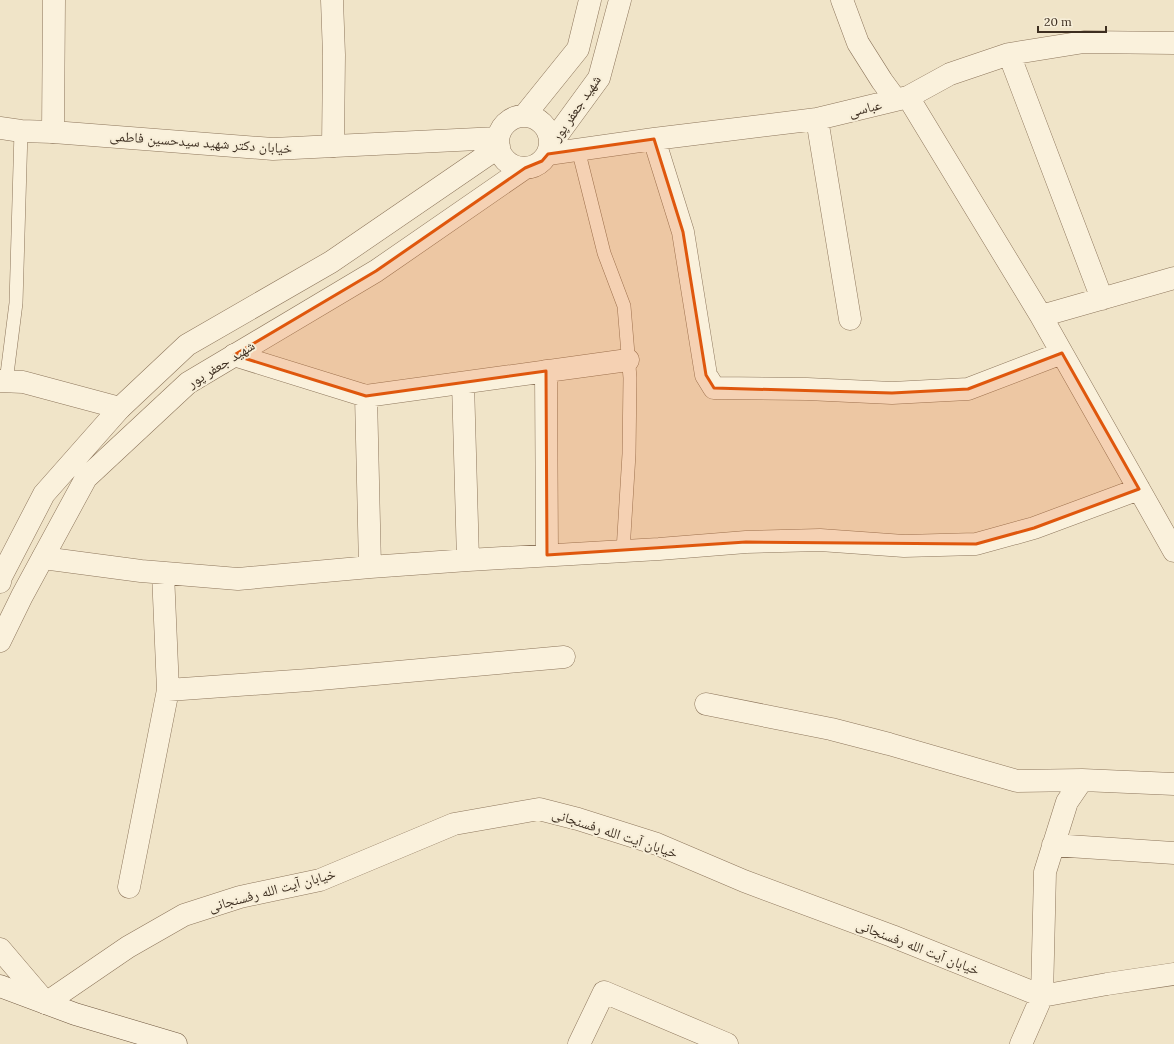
<svg xmlns="http://www.w3.org/2000/svg" width="1174" height="1044" font-family="Lora,'Noto Naskh Arabic',serif">
<style>
.lines{fill:none;stroke-linecap:round;stroke-linejoin:round}
.service-casing{stroke:#8d765c;stroke-width:14}
.minor-casing{stroke:#8d765c;stroke-width:23}
.tertiary-casing{stroke:#8d765c;stroke-width:23}
.secondary-casing{stroke:#6f573f;stroke-width:23}
.service{stroke:#faf1dc;stroke-width:13}
.minor{stroke:#faf1dc;stroke-width:22}
.tertiary{stroke:#faf1dc;stroke-width:22}
.secondary{stroke:#faf1dc;stroke-width:22}
.marked{fill:#df570d;fill-opacity:0.2;stroke:#df570d;stroke-width:3;stroke-linejoin:round}
.labels{text-anchor:middle;dominant-baseline:central;stroke-width:4;stroke-linejoin:round;paint-order:stroke}
.street-label{font-size:14px;fill:#3d2e20;stroke:#f7eed8}
</style>
<rect width="100%" height="100%" fill="#f0e4c8"/>
<g class="lines">
<defs>
<path id="service" d="M 578,149 L 604,253 L 624,306 L 630,378 L 629,454 L 623,551
M 6,382 L 16,303 L 21,131"/>
<path id="minor" d="M 332,0 L 334,55 L 333,146
M 842,0 L 858,43 L 882,81 L 896,100
M 1009,54 L 1102,299
M 908,97 L 1041,316 L 1174,551
M 817,119 L 850,319
M 53,132 L 54,0
M 654,139 L 683,232 L 706,375 L 714,388 L 807,389 L 892,393 L 968,389 L 1062,353
M 548,154 L 654,139 L 817,119 L 908,97 L 950,74 L 1009,54 L 1084,42 L 1174,43
M 1041,316 L 1174,278
M 234,355 L 366,396 L 628,360
M 546,371 L 547,555
M 0,381 L 23,382 L 120,408
M 463,383 L 468,560
M 366,396 L 370,567
M 43,558 L 141,571 L 238,579 L 370,567 L 468,560 L 659,549 L 746,542 L 820,540 L 904,546 L 976,544 L 1034,528 L 1139,489
M 168,690 L 309,680 L 564,657
M 706,704 L 831,729 L 889,744 L 1017,781 L 1082,780 L 1174,784
M 1053,845 L 1174,853
M 129,887 L 168,690 L 163,573
M 46,1003 L 128,947 L 184,915 L 240,897 L 320,880 L 454,824 L 539,809 L 578,819 L 657,844 L 744,881 L 892,936 L 1042,996 L 1107,984 L 1174,974
M 579,1044 L 604,992 L 727,1044
M 1021,1044 L 1042,996 L 1045,872 L 1067,802 L 1082,780"/>
<path id="tertiary" d="M 524,116 L 578,49 L 590,0
M498 142a26 26 0 1 1 52 0a26 26 0 1 1-52 0Z
M 0,128 L 21,131 L 53,132 L 273,149 L 498,138
M 550,145 L 599,78 L 620,0
M 0,582 L 1,577 L 44,494 L 120,408 L 187,345 L 331,262 L 499,147
M 0,641 L 22,596 L 86,478 L 188,383 L 376,271 L 525,168
M 0,949 L 46,1003"/>
<path id="secondary" d="M 0,986 L 75,1014 L 176,1044"/>
</defs>
<use href="#service" class="service-casing"/>
<use href="#minor" class="minor-casing"/>
<use href="#tertiary" class="tertiary-casing"/>
<use href="#secondary" class="secondary-casing"/>
<use href="#service" class="service"/>
<use href="#minor" class="minor"/>
<use href="#tertiary" class="tertiary"/>
<use href="#secondary" class="secondary"/>
</g>
<path class="marked" d="M 654,139 L 683,232 L 706,375 L 714,388 L 892,393 L 968,389 L 1062,353 L 1139,489 L 1034,528 L 976,544 L 746,542 L 547,555 L 546,371 L 366,396 L 234,355 L 376,271 L 525,168 L 542,161 L 548,154 Z"/>
<g class="labels">
<g class="street-label">
<text transform="translate(576 108) rotate(-56)">شهید جعفر پور</text>
<text transform="translate(865 108) rotate(-14)">عباسی</text>
<text transform="translate(201 142) rotate(4)">خیابان دکتر شهید سیدحسین فاطمی</text>
<text transform="translate(221 364) rotate(-32)">شهید جعفر پور</text>
<text transform="translate(615 833) rotate(18)">خیابان آیت الله رفسنجانی</text>
<text transform="translate(272 890) rotate(-15)">خیابان آیت الله رفسنجانی</text>
<text transform="translate(918 947) rotate(21)">خیابان آیت الله رفسنجانی</text>
</g>
</g>
<path d="M1038 26v6h68v-6" fill="none" stroke="#3d2e20" stroke-width="2"/>
<text x="1044" y="26" font-size="12" fill="#3d2e20" stroke="#f7eed8" stroke-width="3" paint-order="stroke">20 m</text>
</svg>
